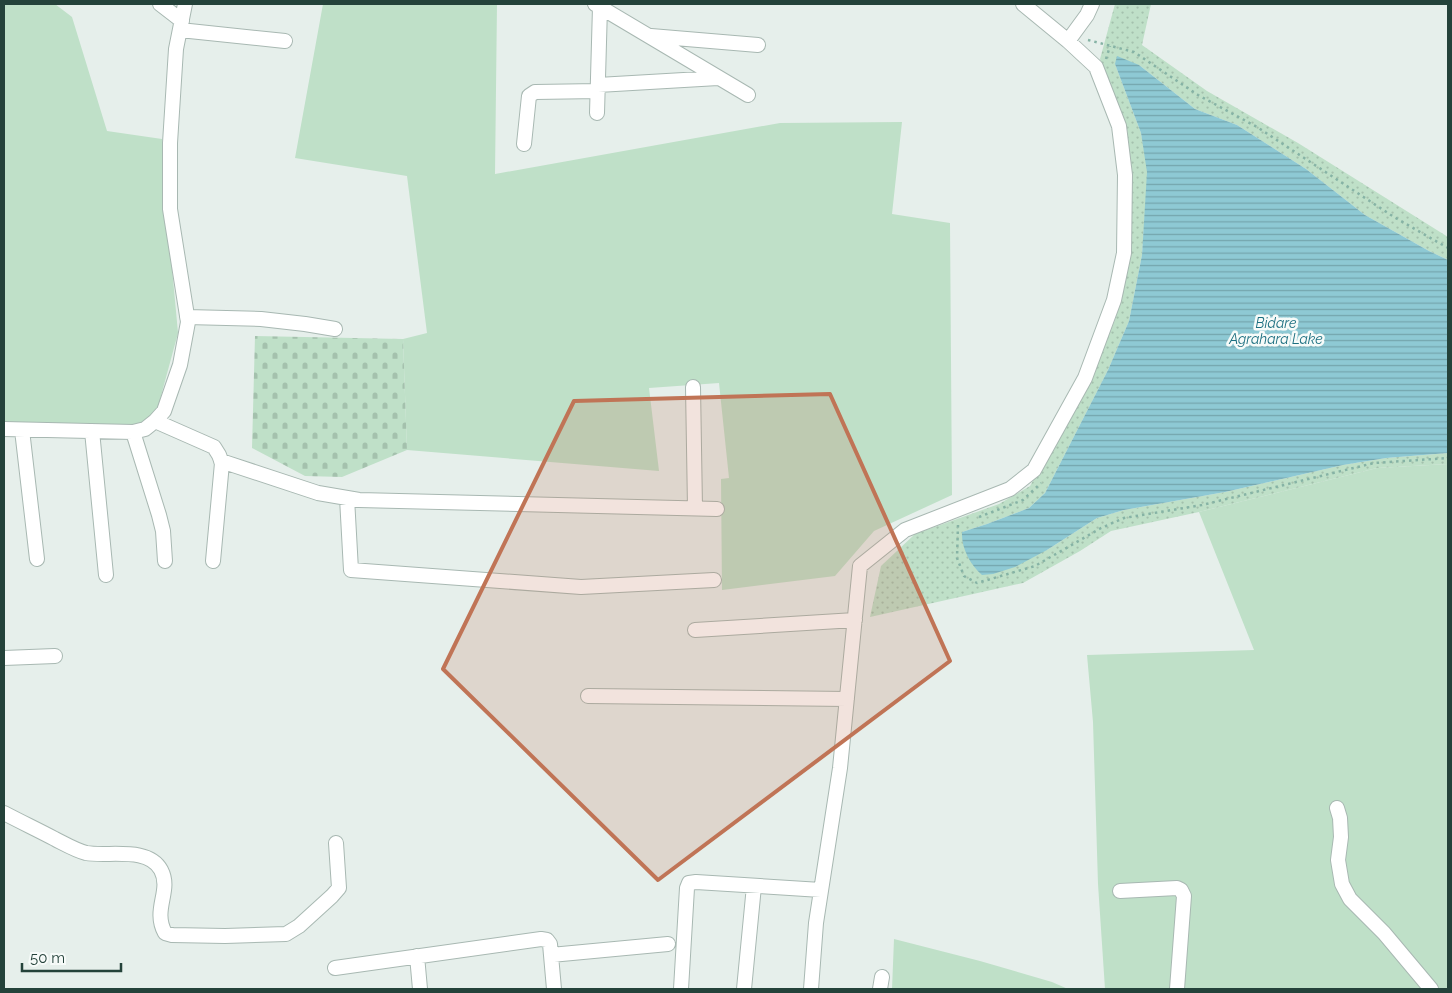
<svg xmlns="http://www.w3.org/2000/svg" width="1452" height="993" font-family="Raleway,sans-serif">
<style>
.green{fill:#bfe0c8}
.cemetery{fill:url(#cemetery-stones)}
.park{fill:url(#park-dots)}
.water{fill:url(#water-rules)}
.lines{fill:none;stroke-linecap:round;stroke-linejoin:round}
.minor-casing{stroke:#a8b8b2;stroke-width:16}
.path{stroke:#86b3a5;stroke-width:2.5;stroke-dasharray:2.5 4;stroke-linecap:butt}
.minor{stroke:#fff;stroke-width:14}
.marked{fill:#c07456;fill-opacity:0.2;stroke:#c07456;stroke-width:4;stroke-linejoin:round}
.labels{text-anchor:middle;dominant-baseline:central;stroke-width:5;stroke-linejoin:round;paint-order:stroke}
.water-label{font-size:14px;font-style:italic;fill:#1c6f80;stroke:#f7fbf9}
</style>
<defs>
<pattern id="cemetery-stones" width="16" height="16" patternUnits="userSpaceOnUse" patternTransform="scale(1.25)"><rect width="16" height="16" fill="#bfe0c8"/><path d="M2 7V4a2 2 0 0 1 4 0v3zM10 15v-3a2 2 0 0 1 4 0v3z" fill="#a4c1ad"/></pattern>
<pattern id="park-dots" width="8" height="8" patternUnits="userSpaceOnUse" patternTransform="scale(1.25)"><rect width="8" height="8" fill="#bfe0c8"/><path d="M2 2h.1M6 6h.1" fill="none" stroke="#a4c1ad" stroke-width="1.8" stroke-linecap="round"/></pattern>
<pattern id="water-rules" width="6" height="5" patternUnits="userSpaceOnUse" patternTransform="scale(1.25)"><rect width="6" height="5" fill="#8ec9d4"/><path d="M0 2.5h6" fill="none" stroke="#74a5ad"/></pattern>
</defs>
<rect width="100%" height="100%" fill="#e6efeb"/>
<path class="green" d="M 4,4 L 55,4 L 72,17 L 107,131 L 162,139 L 171,257 L 178,333 L 158,407 L 143,424 L 4,426 Z
M 323,4 L 497,4 L 495,174 L 780,123 L 902,122 L 892,214 L 950,223 L 952,495 L 874,531 L 835,576 L 722,590 L 721,479 L 729,478 L 719,383 L 649,388 L 659,471 L 407,450 L 403,339 L 427,333 L 407,176 L 295,158 Z
M 1448,464 L 1448,989 L 1105,989 L 1098,884 L 1093,722 L 1087,655 L 1254,650 L 1199,512 L 1377,468 Z
M 894,939 L 980,961 L 1052,982 L 1068,989 L 892,989 Z"/>
<path class="cemetery" d="M 255,336 L 403,339 L 407,450 L 342,477 L 305,476 L 252,448 Z"/>
<path class="park" d="M 1115,4 L 1151,4 L 1142,45 L 1207,91 L 1298,143 L 1448,237 L 1448,260 L 1429,251 L 1365,215 L 1306,169 L 1237,125 L 1195,109 L 1139,65 L 1115,64 L 1141,133 L 1148,172 L 1142,255 L 1129,321 L 1108,370 L 1045,493 L 1029,508 L 987,524 L 962,532 L 1047,550 L 1097,518 L 1124,510 L 1225,492 L 1343,465 L 1386,458 L 1448,453 L 1448,464 L 1377,468 L 1199,512 L 1111,531 L 1080,551 L 1023,583 L 870,617 L 881,566 L 915,534 L 999,504 L 1030,486 L 1092,375 L 1115,320 L 1129,253 L 1132,175 L 1127,129 L 1100,59 Z"/>
<path class="water" d="M 1117,56 L 1139,65 L 1195,109 L 1237,125 L 1306,169 L 1365,215 L 1429,251 L 1448,260 L 1448,453 L 1386,458 L 1343,465 L 1225,492 L 1124,510 L 1097,518 L 1047,550 L 1015,567 L 993,574 L 982,575 C 970,565 961,547 962,532 L 987,524 L 1029,508 L 1045,493 L 1108,370 L 1129,321 L 1142,255 L 1147,172 L 1141,133 L 1115,64 Z"/>
<g class="lines">
<defs>
<path id="minor" d="M 160,4 L 182,21
M 595,4 L 748,95
M 180,30 L 285,41
M 651,36 L 758,45
M 1068,41 L 1087,15 L 1092,4
M 598,85 L 718,78
M 597,113 L 600,7
M 524,144 L 529,96 L 535,92 L 598,91
M 187,317 L 261,319 L 305,324 L 335,329
M 693,387 L 695,508
M 155,421 L 214,447 L 219,455 L 222,463 L 213,561
M 4,429 L 133,432 L 145,429 L 155,421 L 164,411 L 180,365 L 188,322 L 170,209 L 170,143 L 176,49 L 185,4
M 22,430 L 37,559
M 92,431 L 106,575
M 133,432 L 159,515 L 163,531 L 165,561
M 221,461 L 318,493 L 359,500 L 717,509
M 347,498 L 351,570 L 581,587 L 714,580
M 695,630 L 855,620
M 4,658 L 55,656
M 588,696 L 847,699
M 1337,808 L 1340,818 L 1341,837 L 1338,860 L 1342,884 L 1350,899 L 1384,933 L 1431,989
M 4,813 C 21,822 38,830 55,839 C 65,844 75,850 86,853 C 108,857 148,846 161,870 C 172,891 152,909 165,933 L 172,935 L 225,936 L 286,934 L 299,926 L 332,896 L 339,888 L 336,843
M 1120,891 L 1177,888 L 1181,890 L 1184,896 L 1177,989
M 551,955 L 668,944
M 417,956 L 420,989
M 335,968 L 541,939 L 547,940 L 550,944 L 554,989
M 681,989 L 687,888 L 689,883 L 696,882 L 821,890
M 744,989 L 754,886
M 811,989 L 816,923 L 840,768 L 860,566 L 905,530 L 1010,489 L 1034,470 L 1085,378 L 1114,300 L 1124,253 L 1125,175 L 1119,126 L 1096,67 L 1068,41 L 1023,4
M 880,989 L 882,977"/>
</defs>
<use href="#minor" class="minor-casing"/>
<path class="path" d="M 1088,40 L 1134,52 L 1198,95 L 1257,127 L 1394,217 L 1448,248
M 1106,59 L 1110,46
M 979,517 L 1023,500 L 1041,483
M 958,525 L 957,558 L 964,576 L 977,583 L 1035,566 L 1101,528 L 1124,518 L 1202,505 L 1374,463 L 1448,458"/>
<use href="#minor" class="minor"/>
</g>
<path class="marked" d="M 830,394 L 950,661 L 658,880 L 443,669 L 574,401 Z"/>
<g class="labels">
<g class="water-label">
<text x="1276" y="323">Bidare<tspan x="1276" dy="16">Agrahara Lake</tspan></text>
</g>
</g>
<rect width="1452" height="993" fill="none" stroke="#24423a" stroke-width="10"/>
<path d="M22 963v8h99v-8" fill="none" stroke="#24423a" stroke-width="2.5"/>
<text x="30" y="963" font-size="15" fill="#24423a" stroke="#f7fbf9" stroke-width="4" paint-order="stroke">50 m</text>
</svg>
